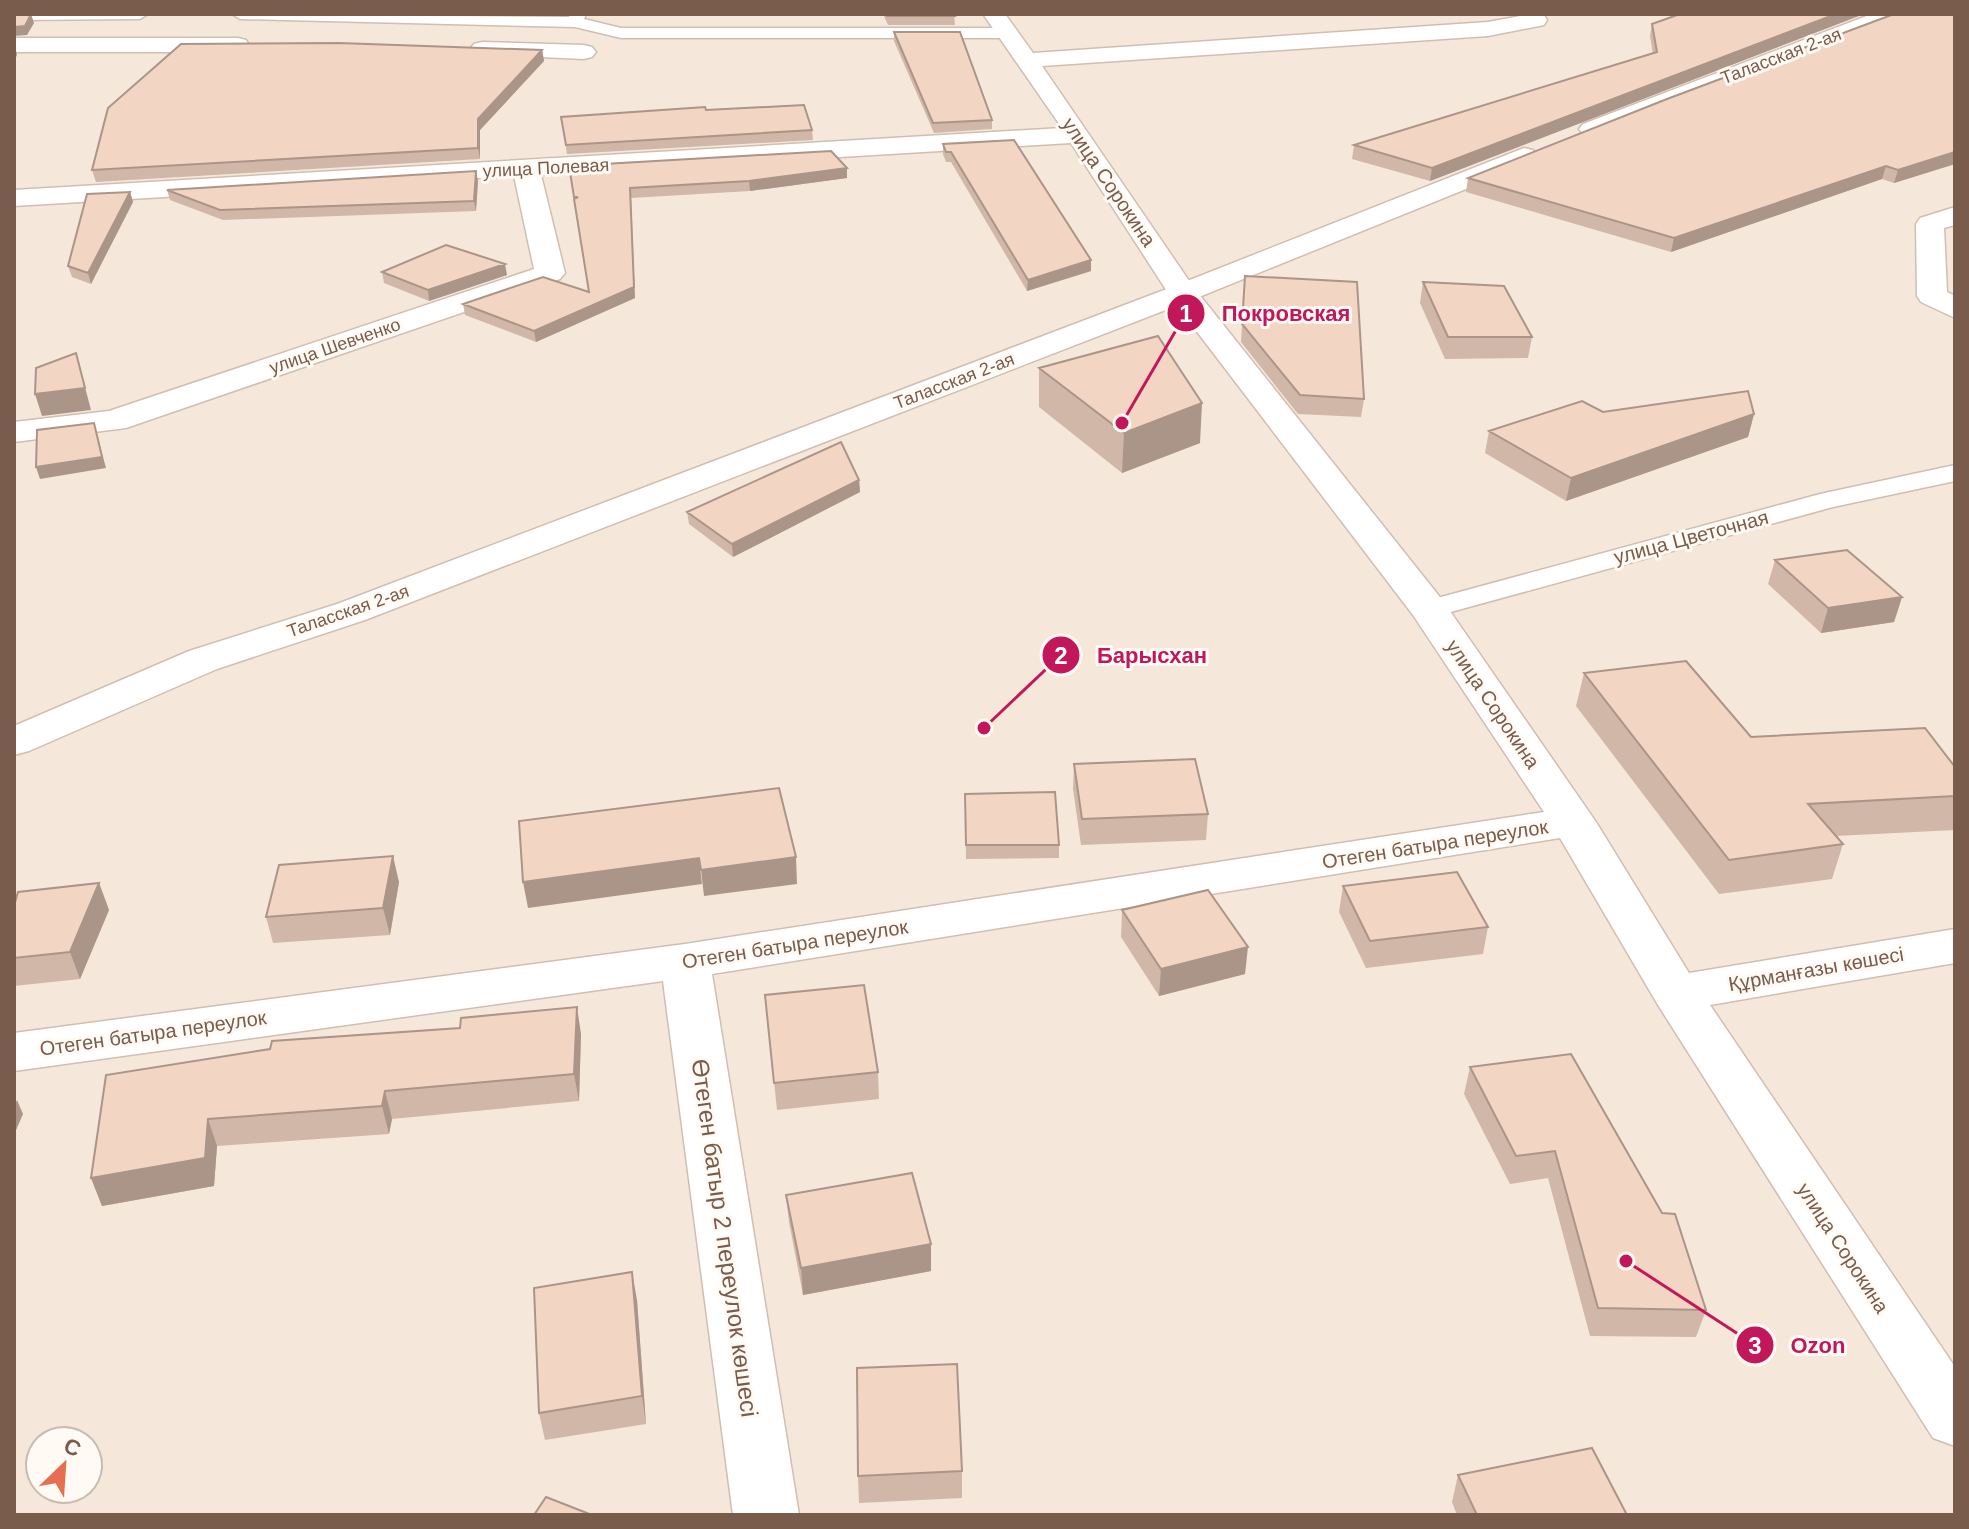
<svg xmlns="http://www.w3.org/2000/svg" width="1969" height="1529" font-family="Helvetica,sans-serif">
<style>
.residential{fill:#f5e8da;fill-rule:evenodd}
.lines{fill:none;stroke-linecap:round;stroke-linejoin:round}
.service-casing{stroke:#d1beb0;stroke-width:3}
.minor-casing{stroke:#d1beb0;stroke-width:3}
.tertiary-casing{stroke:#d1beb0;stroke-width:3}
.service{fill:#fff;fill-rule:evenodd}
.minor{fill:#fff;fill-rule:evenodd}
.tertiary{fill:#fff;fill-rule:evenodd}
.wall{fill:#d1b7a8}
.shaded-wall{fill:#aa9588}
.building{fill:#f3d5c3;stroke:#aa9588;stroke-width:2}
.labels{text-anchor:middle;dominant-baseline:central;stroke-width:6;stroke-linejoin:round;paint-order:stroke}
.far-street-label{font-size:18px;fill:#7a5c4d;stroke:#fffaf3}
.street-label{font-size:20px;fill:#7a5c4d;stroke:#fffaf3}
.near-street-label{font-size:24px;fill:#7a5c4d;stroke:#fffaf3}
.leader{fill:none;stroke:#c2185b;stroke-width:3}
.callout-dot{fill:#c2185b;stroke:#fffaf3;stroke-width:3}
.mark-label{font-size:24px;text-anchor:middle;font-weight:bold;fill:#fff}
.callout-label{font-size:22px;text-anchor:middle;font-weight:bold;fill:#c2185b;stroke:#fffaf3;stroke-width:6;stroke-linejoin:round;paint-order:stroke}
</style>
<rect width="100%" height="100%" fill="#fdf6ec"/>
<path class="residential" d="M 14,14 L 1955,14 L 1955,1515 L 14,1515 ZM 40,1441 L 88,1441 L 88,1489 L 40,1489 Z"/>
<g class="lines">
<defs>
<path id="service" d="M 14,14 L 148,14 L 140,19 L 14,20 Z
M 232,14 L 569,17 L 570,14 L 586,14 L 584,19 L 621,28 L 1007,28 L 1015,33 L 1007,38 L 621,38 L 575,27 L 240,19 Z
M 1955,465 L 1955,481 L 1833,507 L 1429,618 L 1419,615 L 1415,609 L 1419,603 L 1820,494 Z"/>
<path id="minor" d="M 983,14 L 1005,14 L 1033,53 L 1488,22 L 1532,14 L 1544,15 L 1547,20 L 1544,25 L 1488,36 L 1042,66 L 1194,288 L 1443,601 L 1596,822 L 1689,973 L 1955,929 L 1955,963 L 1710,1005 L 1955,1367 L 1955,1446 L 1933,1438 L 1658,1005 L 1560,838 L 712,974 L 799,1515 L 733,1515 L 663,981 L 14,1071 L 14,1033 L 685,944 L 1544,812 L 1413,615 L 1172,299 L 1071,143 L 541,175 L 565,273 L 560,279 L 126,428 L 14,442 L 14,422 L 109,411 L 534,269 L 514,176 L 14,206 L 14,190 L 1062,128 Z
M 14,38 L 238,38 L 246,40 L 249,45 L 246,50 L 238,52 L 14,52 Z
M 482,42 L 584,45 L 592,47 L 596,52 L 592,57 L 584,59 L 474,54 L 470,49 L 474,44 Z
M 1955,207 L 1955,225 L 1944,228 L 1947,292 L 1955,296 L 1955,318 L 1921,302 L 1917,296 L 1916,224 L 1920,218 Z"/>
<path id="tertiary" d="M 1872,14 L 1903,14 L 1900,19 L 1601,134 L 1583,134 L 1579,129 L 1583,124 Z
M 1524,148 L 1533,150 L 1537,156 L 1533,162 L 1194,299 L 365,620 L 217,669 L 29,751 L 14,755 L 14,726 L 189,651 L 337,604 L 1172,287 Z"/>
</defs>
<use href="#service" class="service-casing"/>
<use href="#minor" class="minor-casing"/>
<use href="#tertiary" class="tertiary-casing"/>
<use href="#service" class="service"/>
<use href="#minor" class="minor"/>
<use href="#tertiary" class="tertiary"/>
</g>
<path class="wall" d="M 883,14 L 954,14 L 955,25 L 888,25 Z
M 1680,14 L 1864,14 L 1430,181 L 1352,159 L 1354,145 L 1653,54 L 1650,36 L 1652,24 Z
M 1955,14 L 1955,164 L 1894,183 L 1882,179 L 1671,252 L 1466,192 L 1468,178 Z
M 894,32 L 992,120 L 992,129 L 934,133 L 894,41 Z
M 542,50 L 544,61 L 480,130 L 480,159 L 96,182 L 92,170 Z
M 706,110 L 812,130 L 813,140 L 567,154 L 561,117 Z
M 943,144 L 1091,271 L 1027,291 L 951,162 L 946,162 L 943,154 Z
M 569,166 L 847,178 L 750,191 L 631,198 L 635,298 L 536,342 L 465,315 L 463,304 L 589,292 Z
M 476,171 L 478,181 L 476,211 L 223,220 L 170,200 L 167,190 Z
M 130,192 L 133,202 L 91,284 L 72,277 L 68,266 Z
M 382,272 L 507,275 L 429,301 L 384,283 Z
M 1245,276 L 1364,399 L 1361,417 L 1298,414 L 1241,342 Z
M 1423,282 L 1532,337 L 1528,358 L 1445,359 L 1420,303 Z
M 1039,368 L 1200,443 L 1122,473 L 1039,407 Z
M 1603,412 L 1754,414 L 1748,437 L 1566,501 L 1485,453 L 1489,431 Z
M 859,480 L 860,492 L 733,557 L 689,524 L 687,512 Z
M 1775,560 L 1902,597 L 1894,622 L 1821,633 L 1768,584 Z
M 1584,673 L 1751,737 L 1955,767 L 1955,830 L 1836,836 L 1843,844 L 1832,879 L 1719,894 L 1576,706 Z
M 1074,764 L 1208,814 L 1206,840 L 1081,845 L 1073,789 Z
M 965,794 L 1059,845 L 1059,858 L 966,859 Z
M 399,882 L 390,935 L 273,943 L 266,917 Z
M 99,883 L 109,910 L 80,979 L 14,986 L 14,906 Z
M 1343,886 L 1488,927 L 1483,954 L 1366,968 L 1339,912 Z
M 1122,910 L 1245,974 L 1159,996 L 1121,937 Z
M 765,995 L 878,1072 L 879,1099 L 777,1110 Z
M 581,1034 L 579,1101 L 392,1119 L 389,1134 L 217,1146 L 214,1186 L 102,1206 L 91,1178 L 106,1075 Z
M 1470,1067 L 1662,1213 L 1706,1310 L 1696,1337 L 1590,1336 L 1548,1178 L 1510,1184 L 1464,1094 Z
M 786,1195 L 931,1271 L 803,1295 L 789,1222 Z
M 637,1300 L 646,1424 L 545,1440 L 539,1413 Z
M 962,1471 L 962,1498 L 859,1503 L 858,1476 Z
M 1458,1475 L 1627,1515 L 1457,1515 L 1452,1502 Z"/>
<path class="shaded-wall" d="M 31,14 L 34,23 L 27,35 L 14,36 L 14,27 Z
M 1836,14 L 1864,14 L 1430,181 L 1432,168 Z
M 15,46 L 17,55 L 14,61 L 14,47 Z
M 542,50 L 544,61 L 480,130 L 480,159 L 478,148 L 478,119 Z
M 1955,152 L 1955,164 L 1894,183 L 1898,170 Z
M 1886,166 L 1882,179 L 1671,252 L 1674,238 Z
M 847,168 L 847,178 L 750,191 L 749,181 Z
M 476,171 L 478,181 L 476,211 L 474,201 Z
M 630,188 L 635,298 L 536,342 L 534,331 L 634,287 Z
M 130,192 L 133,202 L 91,284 L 88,273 Z
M 1091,260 L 1091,271 L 1027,291 L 1028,280 Z
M 505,264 L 507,275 L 429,301 L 428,290 Z
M 76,353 L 91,410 L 42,416 L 35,394 Z
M 1202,403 L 1200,443 L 1122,473 L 1124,433 Z
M 1754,414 L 1748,437 L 1566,501 L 1571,478 Z
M 94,423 L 106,468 L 40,479 L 36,467 Z
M 859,480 L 860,492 L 733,557 L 732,544 Z
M 1902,597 L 1894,622 L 1821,633 L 1828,608 Z
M 393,856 L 399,882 L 390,935 L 383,908 Z
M 796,857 L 797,884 L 704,896 L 701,870 Z
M 699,858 L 702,884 L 528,908 L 523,882 Z
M 99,883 L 109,910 L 80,979 L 70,952 Z
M 1248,947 L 1245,974 L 1159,996 L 1161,969 Z
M 577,1007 L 581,1034 L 579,1101 L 574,1074 Z
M 385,1091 L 392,1119 L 389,1134 L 382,1106 Z
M 17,1100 L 23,1114 L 14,1135 L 14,1107 Z
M 208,1119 L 217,1146 L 214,1186 L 102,1206 L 91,1178 Z
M 931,1244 L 931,1271 L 803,1295 L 801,1268 Z
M 632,1272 L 637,1300 L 646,1424 L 642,1396 Z"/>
<path class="building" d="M 14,14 L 31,14 L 25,26 L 14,27 Z
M 886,14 L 954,14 L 955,16 L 887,16 Z
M 1680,14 L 1836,14 L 1432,168 L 1354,145 L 1657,52 L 1652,24 Z
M 1894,14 L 1955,14 L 1955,152 L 1898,170 L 1886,166 L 1674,238 L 1468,178 L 1667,99 Z
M 894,32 L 960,32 L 992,120 L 933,123 Z
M 339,43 L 542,50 L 478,119 L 478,148 L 92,170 L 108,108 L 181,44 Z
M 804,105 L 812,130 L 566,145 L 561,117 L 705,107 L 706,110 Z
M 1014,140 L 1091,260 L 1028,280 L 951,152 L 946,152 L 943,144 Z
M 831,151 L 847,168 L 749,181 L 630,188 L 634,287 L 534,331 L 463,304 L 543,277 L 589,292 L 574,199 L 578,197 L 574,197 L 569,166 Z
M 476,171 L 474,201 L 220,210 L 167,190 Z
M 130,192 L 88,273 L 68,266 L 87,194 Z
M 446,245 L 505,264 L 428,290 L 382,272 Z
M 1245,276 L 1357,282 L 1364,399 L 1300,395 L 1242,324 Z
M 1423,282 L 1504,286 L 1532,337 L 1448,337 Z
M 1158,336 L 1202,403 L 1124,433 L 1039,368 Z
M 76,353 L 85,388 L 35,394 L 36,368 Z
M 1748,391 L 1754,414 L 1571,478 L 1489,431 L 1582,401 L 1603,412 Z
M 94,423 L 102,457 L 36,467 L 37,430 Z
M 841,442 L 859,480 L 732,544 L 687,512 Z
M 1847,550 L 1902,597 L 1828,608 L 1775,560 Z
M 1686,661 L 1751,737 L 1925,728 L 1955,767 L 1955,796 L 1808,804 L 1843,844 L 1729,860 L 1584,673 Z
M 1195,759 L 1208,814 L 1082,819 L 1074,764 Z
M 779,788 L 796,857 L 701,870 L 699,858 L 523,882 L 519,821 Z
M 1055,792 L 1059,845 L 966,845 L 965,794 Z
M 393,856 L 383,908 L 266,917 L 279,865 Z
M 1457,872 L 1488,927 L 1370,941 L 1343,886 Z
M 99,883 L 70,952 L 14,958 L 14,906 L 18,892 Z
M 1208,890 L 1248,947 L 1161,969 L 1122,910 Z
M 864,985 L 878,1072 L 774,1083 L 765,995 Z
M 577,1007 L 574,1074 L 385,1091 L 382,1106 L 208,1119 L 205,1158 L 91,1178 L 106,1075 L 270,1049 L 272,1041 L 460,1028 L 461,1018 Z
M 1571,1054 L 1662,1213 L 1675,1214 L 1706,1310 L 1598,1308 L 1555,1151 L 1516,1156 L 1470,1067 Z
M 912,1173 L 931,1244 L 801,1268 L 786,1195 Z
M 632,1272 L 642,1396 L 539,1413 L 534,1288 Z
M 957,1364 L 962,1471 L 858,1476 L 857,1368 Z
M 1592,1448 L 1627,1515 L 1477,1515 L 1458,1475 Z
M 546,1497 L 592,1515 L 534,1515 Z"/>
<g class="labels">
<g class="far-street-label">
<text transform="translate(1781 56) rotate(-21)">Таласская 2-ая</text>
<text transform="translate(546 168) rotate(-3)">улица Полевая</text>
<text transform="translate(335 346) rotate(-19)">улица Шевченко</text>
<text transform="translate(954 381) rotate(-21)">Таласская 2-ая</text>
<text transform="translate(348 611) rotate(-19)">Таласская 2-ая</text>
</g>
<g class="street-label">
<text transform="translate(1109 182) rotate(56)">улица Сорокина</text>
<text transform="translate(1691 537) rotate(-15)">улица Цветочная</text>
<text transform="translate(1493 704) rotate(56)">улица Сорокина</text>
<text transform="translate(1435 844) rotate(-9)">Отеген батыра переулок</text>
<text transform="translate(795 944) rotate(-9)">Отеген батыра переулок</text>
<text transform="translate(1816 969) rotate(-10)">Құрманғазы көшесі</text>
<text transform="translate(153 1033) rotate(-8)">Отеген батыра переулок</text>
<text transform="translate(1843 1248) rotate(57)">улица Сорокина</text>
</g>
<g class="near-street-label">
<text transform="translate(725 1238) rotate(82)">Өтеген батыр 2 переулок көшесі</text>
</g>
</g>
<path class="leader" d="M1122 423L1186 313M984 728L1061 655M1626 1261L1755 1345"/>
<g class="callout-dot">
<circle cx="1122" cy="423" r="8"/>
<circle cx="984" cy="728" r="8"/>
<circle cx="1626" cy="1261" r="8"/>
<circle cx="1186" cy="313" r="20"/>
<circle cx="1061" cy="655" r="20"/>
<circle cx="1755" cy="1345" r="20"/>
</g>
<g class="mark-label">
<text x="1186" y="322">1</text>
<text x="1061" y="664">2</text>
<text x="1755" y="1354">3</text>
</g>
<g class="callout-label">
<text x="1286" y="321">Покровская</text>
<text x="1152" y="663">Барысхан</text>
<text x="1818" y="1353">Ozon</text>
</g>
<rect width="1969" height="1529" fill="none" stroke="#7a5c4d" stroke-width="32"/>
<g transform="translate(64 1465) rotate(25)"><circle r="38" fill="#fffaf3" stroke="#cabbb1" stroke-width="2"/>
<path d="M0-6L14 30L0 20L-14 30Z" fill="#e76f51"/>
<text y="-12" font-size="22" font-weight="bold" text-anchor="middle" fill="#7a5c4d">С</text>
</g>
</svg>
